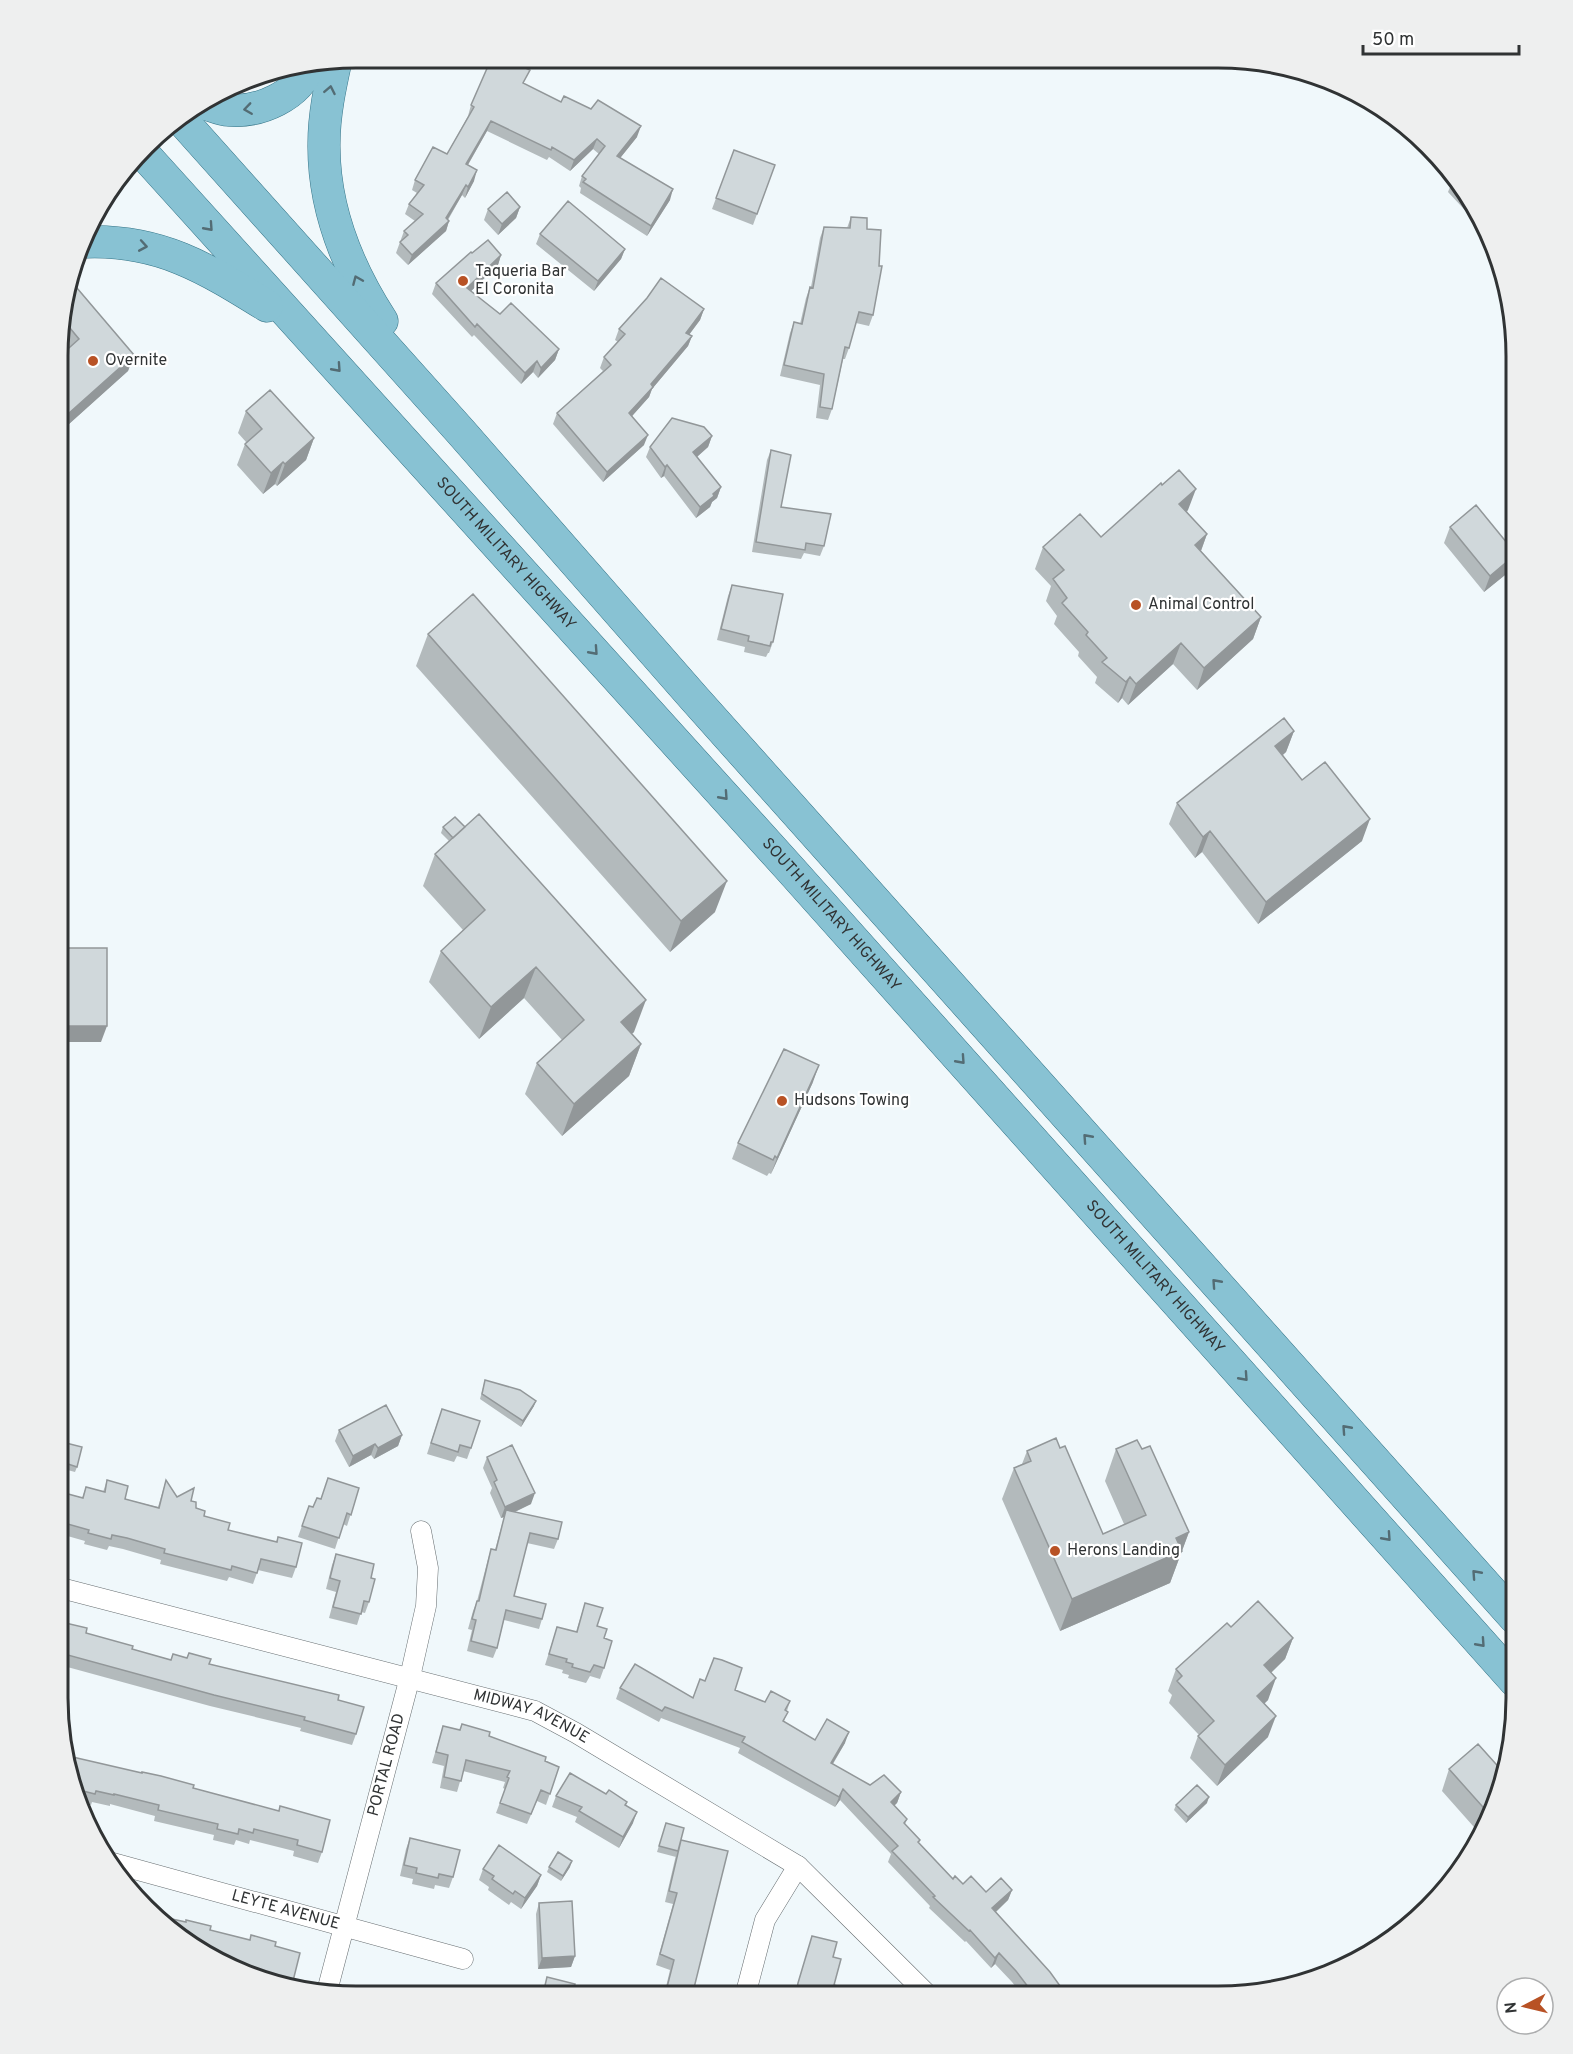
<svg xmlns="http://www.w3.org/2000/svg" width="1573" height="2054" font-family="Overpass,sans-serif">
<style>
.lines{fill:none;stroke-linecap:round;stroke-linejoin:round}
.minor-casing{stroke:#676e71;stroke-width:21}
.primary-casing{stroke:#367588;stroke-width:33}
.minor{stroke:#fff;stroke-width:20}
.primary{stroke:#88c2d3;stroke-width:32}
.wall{fill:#b3babc}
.shaded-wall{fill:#929799}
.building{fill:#d0d8db;stroke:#929799;stroke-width:1.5}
.oneway{stroke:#536c74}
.poi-dot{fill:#b85225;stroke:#fff;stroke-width:2}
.labels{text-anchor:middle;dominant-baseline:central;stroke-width:4.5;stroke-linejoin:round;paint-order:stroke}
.poi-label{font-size:16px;fill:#303334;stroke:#fff;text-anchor:start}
.street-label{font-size:16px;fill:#303334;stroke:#fff}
.rim{fill:none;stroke:#303334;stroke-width:3}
</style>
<rect width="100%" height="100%" fill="#f0f8fb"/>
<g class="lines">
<defs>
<g id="minor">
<path id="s1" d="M 57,1587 L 535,1711 L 576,1733 L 798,1866 L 929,1996"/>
<path id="s2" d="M 109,1862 L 463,1959"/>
<path id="s3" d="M 326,1995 L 410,1677 L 426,1606 L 428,1568 L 421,1531"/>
<path d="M 745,1996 L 765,1920 L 798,1866"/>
</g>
<g id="primary">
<path d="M 336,60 C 330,87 324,115 324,143 C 323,208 347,267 382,321"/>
<path d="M 206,104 C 213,106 221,110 228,110 C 259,113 299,96 309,65"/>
<path d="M 180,118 L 461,432 L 693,697 L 1515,1618"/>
<path id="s4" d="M 142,152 L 791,870 L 1515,1681"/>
<path d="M 85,242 C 159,239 206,268 267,306"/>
</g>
</defs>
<use href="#minor" class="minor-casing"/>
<use href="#primary" class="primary-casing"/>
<use href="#minor" class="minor"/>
<use href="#primary" class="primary"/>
</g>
<path class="wall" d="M 524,84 L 561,102 L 637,137 L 620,158 L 670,200 L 647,236 L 580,193 L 581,188 L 579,186 L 582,176 L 599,154 L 593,149 L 570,171 L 549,157 L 547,160 L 487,131 L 468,165 L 474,181 L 465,198 L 462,195 L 448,220 L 449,221 L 446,231 L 408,265 L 396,253 L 404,231 L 415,221 L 405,214 L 409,204 L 417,193 L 412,190 L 415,180 L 447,154 L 468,116 L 471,105 Z
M 734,150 L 775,165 L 753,225 L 712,209 Z
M 1454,177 L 1485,223 L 1490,237 L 1448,192 Z
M 520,207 L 516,218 L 498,235 L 484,220 L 488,209 Z
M 851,217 L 867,229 L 873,315 L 869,326 L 856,323 L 849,348 L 845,359 L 843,359 L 832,409 L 828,420 L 816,418 L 820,385 L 780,376 L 790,333 L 794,322 L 800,324 L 806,298 L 810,287 L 811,287 L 820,238 L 824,227 L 847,228 Z
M 540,234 L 625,249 L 621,259 L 594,291 L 536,244 Z
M 472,253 L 501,255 L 498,265 L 471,291 L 500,314 L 559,349 L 555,360 L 538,378 L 533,372 L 521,384 L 474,335 L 472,337 L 432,294 L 436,283 Z
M 704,309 L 700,320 L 689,335 L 692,336 L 688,346 L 652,389 L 649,397 L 632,416 L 644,445 L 603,482 L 553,424 L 557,413 L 603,371 L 600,368 L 604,357 L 618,342 L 615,340 L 619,329 Z
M 60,316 L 134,355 L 128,371 L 59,433 L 60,356 L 68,349 L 60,339 Z
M 246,411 L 314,438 L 306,460 L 277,486 L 275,484 L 263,494 L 237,465 L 245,444 L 246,442 L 238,433 Z
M 712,436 L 708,447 L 697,457 L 721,487 L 717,498 L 712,502 L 710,507 L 696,518 L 664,476 L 661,478 L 646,457 L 650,447 Z
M 771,450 L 781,507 L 824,546 L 820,556 L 804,553 L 801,559 L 752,552 L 767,460 Z
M 1188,510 L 1187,512 L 1207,534 L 1201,551 L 1261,617 L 1253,639 L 1197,690 L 1173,664 L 1128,705 L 1122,698 L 1118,703 L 1095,683 L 1097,677 L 1078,656 L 1079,652 L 1054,624 L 1057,616 L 1046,601 L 1051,586 L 1035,569 L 1043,547 L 1101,537 Z
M 1450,527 L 1510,571 L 1484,592 L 1444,543 Z
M 732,585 L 773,642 L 769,653 L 768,653 L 766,657 L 744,652 L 745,647 L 717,640 L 728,596 Z
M 428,634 L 715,912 L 670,952 L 416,666 Z
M 1294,731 L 1286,752 L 1283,755 L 1302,780 L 1362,841 L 1258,924 L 1202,852 L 1195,858 L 1169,824 L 1177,803 Z
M 443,827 L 634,1032 L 631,1034 L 641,1044 L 629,1076 L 562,1136 L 525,1094 L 537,1063 L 562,1040 L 524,998 L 479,1039 L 429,982 L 441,951 L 463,930 L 423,886 L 435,854 L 449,841 L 441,833 Z
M 813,1082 L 771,1174 L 769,1173 L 767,1176 L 732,1159 L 738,1143 Z
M 485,1380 L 534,1406 L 521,1427 L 480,1399 Z
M 438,1420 L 471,1448 L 467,1459 L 457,1456 L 454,1462 L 427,1454 Z
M 339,1430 L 402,1435 L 398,1446 L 374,1459 L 371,1455 L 349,1467 L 335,1441 Z
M 66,1443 L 77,1467 L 75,1472 L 60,1468 Z
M 1116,1449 L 1142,1449 L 1189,1532 L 1170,1583 L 1060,1631 L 1002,1499 L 1014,1468 L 1022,1464 L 1027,1451 L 1103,1534 L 1124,1524 L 1105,1481 Z
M 487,1457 L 531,1504 L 515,1512 L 558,1539 L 554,1549 L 527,1543 L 514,1596 L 542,1619 L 539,1629 L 504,1620 L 497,1648 L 493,1658 L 467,1651 L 472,1630 L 468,1629 L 473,1611 L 477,1601 L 488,1559 L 491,1549 L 495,1550 L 504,1517 L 501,1518 L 490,1493 L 492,1488 L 483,1468 Z
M 107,1480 L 125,1499 L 158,1507 L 166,1480 L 177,1497 L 191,1501 L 196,1508 L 204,1516 L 228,1530 L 276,1542 L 278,1537 L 296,1567 L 292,1578 L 258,1570 L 253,1584 L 229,1577 L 227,1581 L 160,1564 L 161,1560 L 123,1549 L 109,1546 L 107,1550 L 84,1544 L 85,1541 L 57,1533 L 57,1491 L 82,1498 L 86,1487 L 103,1492 Z
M 359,1488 L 347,1526 L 343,1524 L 335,1549 L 298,1537 L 309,1506 L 313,1507 L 321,1499 Z
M 336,1554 L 371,1578 L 369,1602 L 365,1613 L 361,1612 L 357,1625 L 329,1618 L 336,1592 L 326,1589 L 332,1565 Z
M 585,1603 L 604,1638 L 604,1668 L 600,1679 L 590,1676 L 586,1683 L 568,1678 L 569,1675 L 562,1673 L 563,1670 L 545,1665 L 557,1627 L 576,1632 Z
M 57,1621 L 86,1633 L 132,1649 L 171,1660 L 173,1654 L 338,1700 L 356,1734 L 352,1745 L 300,1731 L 301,1728 L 210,1706 L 60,1665 L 60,1662 L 57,1661 Z
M 1231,1627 L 1293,1638 L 1285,1659 L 1271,1673 L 1268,1700 L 1264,1704 L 1268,1737 L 1217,1786 L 1190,1758 L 1198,1736 L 1199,1735 L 1169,1703 L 1172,1695 L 1168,1691 L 1176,1669 Z
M 620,1688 L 693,1698 L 735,1690 L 765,1702 L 790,1701 L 787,1711 L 784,1722 L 815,1740 L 845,1743 L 833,1764 L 870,1785 L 901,1792 L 897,1803 L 894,1805 L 907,1819 L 905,1824 L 920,1840 L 919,1843 L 953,1879 L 963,1884 L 986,1892 L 1012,1890 L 1008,1900 L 996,1912 L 1068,1997 L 1023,1996 L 1012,1982 L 995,1964 L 991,1968 L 966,1941 L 965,1942 L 929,1908 L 930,1906 L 888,1862 L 891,1854 L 840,1800 L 835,1807 L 738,1753 L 740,1748 L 661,1718 L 659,1722 L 616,1699 Z
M 443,1726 L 459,1730 L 489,1736 L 559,1767 L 546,1805 L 537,1801 L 527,1824 L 496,1813 L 505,1789 L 503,1788 L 505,1782 L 463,1771 L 457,1792 L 440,1788 L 444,1766 L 432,1763 Z
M 1449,1769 L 1500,1795 L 1481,1835 L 1442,1791 Z
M 67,1776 L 193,1788 L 322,1852 L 318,1863 L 293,1856 L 294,1851 L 250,1840 L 249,1844 L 236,1840 L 234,1845 L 213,1840 L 214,1835 L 154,1821 L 155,1816 L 110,1804 L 110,1806 L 92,1802 L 91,1805 L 77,1802 Z
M 606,1794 L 627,1802 L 626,1806 L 633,1823 L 619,1848 L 575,1822 L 577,1817 L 552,1807 L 556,1796 Z
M 1207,1803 L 1186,1823 L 1174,1810 L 1176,1805 Z
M 666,1823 L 679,1846 L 692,1996 L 664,1995 L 670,1970 L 656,1965 L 673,1904 L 665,1902 L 676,1855 L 676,1857 L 657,1852 Z
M 410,1838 L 453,1877 L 449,1888 L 435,1885 L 434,1889 L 412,1884 L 413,1879 L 400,1876 L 406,1849 Z
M 549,1867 L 570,1867 L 561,1881 L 547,1872 Z
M 483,1869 L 541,1875 L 537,1886 L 521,1909 L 511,1902 L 509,1905 L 488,1890 L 489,1887 L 479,1880 Z
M 539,1903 L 575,1956 L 571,1967 L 538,1969 L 536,1914 Z
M 210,1930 L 275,1946 L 293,1981 L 290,1988 L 259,1981 L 189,1947 Z
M 812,1936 L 833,1957 L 834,1985 L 865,1996 L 794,1996 Z"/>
<path class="shaded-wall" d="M 491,121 L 487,131 L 462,175 L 466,164 Z
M 641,126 L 637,137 L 613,167 L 617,156 Z
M 597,139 L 593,149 L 570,171 L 574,160 Z
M 477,170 L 474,181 L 465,198 L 468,187 Z
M 466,185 L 462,195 L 443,227 L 449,221 L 446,231 L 408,265 L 412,255 L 446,218 Z
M 673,189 L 670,200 L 647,236 L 651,226 Z
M 520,207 L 516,218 L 498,235 L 502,224 Z
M 625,249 L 621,259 L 594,291 L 598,281 Z
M 501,255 L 498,265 L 464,298 L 467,288 Z
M 704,309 L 700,320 L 682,344 L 686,333 Z
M 692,336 L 688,346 L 652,389 L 649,397 L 625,424 L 629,413 L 651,384 Z
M 559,349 L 555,360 L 538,378 L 541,368 Z
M 134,355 L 128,371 L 59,433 L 59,422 Z
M 537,361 L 533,372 L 521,384 L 525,373 Z
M 648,435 L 644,445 L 603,482 L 607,472 Z
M 712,436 L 708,447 L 690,463 L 693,452 Z
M 314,438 L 306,460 L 277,486 L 285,464 Z
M 283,462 L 275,484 L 263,494 L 271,473 Z
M 667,465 L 664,476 L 661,478 L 665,467 Z
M 721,487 L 717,498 L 712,502 L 710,507 L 696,518 L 700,507 L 713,494 Z
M 1196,489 L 1188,510 L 1171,525 L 1179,504 Z
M 1207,534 L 1199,556 L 1195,545 Z
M 1516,554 L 1510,571 L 1484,592 L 1490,576 Z
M 1261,617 L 1253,639 L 1197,690 L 1204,668 Z
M 1181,643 L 1173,664 L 1128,705 L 1136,684 Z
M 1130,677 L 1122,698 L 1118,703 L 1126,682 Z
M 1294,731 L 1286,752 L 1268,767 L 1275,746 Z
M 1370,819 L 1362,841 L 1258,924 L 1266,902 Z
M 1210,831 L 1202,852 L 1195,858 L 1203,837 Z
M 727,881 L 715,912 L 670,952 L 681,921 Z
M 536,967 L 524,998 L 479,1039 L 491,1007 Z
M 646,1000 L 634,1032 L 609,1054 L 621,1022 Z
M 58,1026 L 107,1026 L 101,1042 L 58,1042 Z
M 641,1044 L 629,1076 L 562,1136 L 574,1104 Z
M 819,1065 L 813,1082 L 771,1174 L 777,1158 Z
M 536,1401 L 534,1406 L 521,1427 L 523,1421 Z
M 402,1435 L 398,1446 L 374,1459 L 378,1448 Z
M 375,1444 L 371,1455 L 349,1467 L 353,1456 Z
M 535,1493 L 531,1504 L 504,1517 L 506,1510 L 504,1517 L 501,1518 L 505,1507 Z
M 1189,1532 L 1170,1583 L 1060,1631 L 1072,1599 L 1176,1538 Z
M 1293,1638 L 1285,1659 L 1256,1687 L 1264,1665 Z
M 1276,1678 L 1268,1700 L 1249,1718 L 1257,1696 Z
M 1276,1716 L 1268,1737 L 1217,1786 L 1225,1765 Z
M 849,1732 L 845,1743 L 827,1773 L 831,1763 Z
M 843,1789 L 840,1800 L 835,1807 L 839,1797 Z
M 901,1792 L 897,1803 L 887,1813 L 891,1802 Z
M 1209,1797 L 1207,1803 L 1186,1823 L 1188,1817 Z
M 637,1812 L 633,1823 L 619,1848 L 623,1837 Z
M 572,1861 L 570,1867 L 561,1881 L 563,1876 Z
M 541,1875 L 537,1886 L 521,1909 L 525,1898 Z
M 1012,1890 L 1008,1900 L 988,1919 L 992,1908 Z
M 999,1953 L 995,1964 L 991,1968 L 995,1958 Z
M 575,1956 L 571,1967 L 538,1969 L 542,1958 Z"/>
<path class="building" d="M 492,57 L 500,57 L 530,70 L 523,83 L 561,102 L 564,96 L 591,109 L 598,100 L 641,126 L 617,156 L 673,189 L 651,226 L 583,182 L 586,179 L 582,176 L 605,146 L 597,139 L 574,160 L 552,147 L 551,150 L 491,121 L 466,164 L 477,170 L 468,187 L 466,185 L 446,218 L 449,221 L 412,255 L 400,242 L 408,235 L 404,231 L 423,214 L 409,204 L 424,185 L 415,180 L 433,147 L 447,154 L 474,107 L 471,105 Z
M 734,150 L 775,165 L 757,214 L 716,198 Z
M 507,192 L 520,207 L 502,224 L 488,209 Z
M 568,201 L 625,249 L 598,281 L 540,234 Z
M 851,217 L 867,218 L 867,229 L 881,230 L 879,266 L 882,266 L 873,315 L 859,312 L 849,348 L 845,347 L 832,409 L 820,407 L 824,374 L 784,365 L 794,322 L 802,324 L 810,287 L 813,288 L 824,227 L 850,228 Z
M 488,240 L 501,255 L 467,288 L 500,314 L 511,303 L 559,349 L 541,368 L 537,361 L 525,373 L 477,324 L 475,327 L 436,283 L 471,252 L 472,253 Z
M 661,278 L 704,309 L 686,333 L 692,336 L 651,384 L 653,387 L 629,413 L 648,435 L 607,472 L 557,413 L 611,365 L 604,357 L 625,334 L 619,329 L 647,298 Z
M 71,281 L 134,355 L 59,422 L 60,356 L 79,339 L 60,316 Z
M 270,390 L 314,438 L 285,464 L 283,462 L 271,473 L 245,444 L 262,429 L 246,411 Z
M 672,418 L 704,427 L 712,436 L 693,452 L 721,487 L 713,494 L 714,496 L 700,507 L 667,465 L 665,467 L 650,447 Z
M 771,450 L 791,455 L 781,507 L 831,514 L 824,546 L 806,543 L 805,550 L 756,542 Z
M 1179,470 L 1196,489 L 1179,504 L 1207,534 L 1195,545 L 1261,617 L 1204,668 L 1181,643 L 1136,684 L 1130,677 L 1126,682 L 1102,662 L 1107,658 L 1086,635 L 1088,632 L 1062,603 L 1067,598 L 1053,579 L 1064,570 L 1043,547 L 1080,514 L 1101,537 L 1161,483 L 1162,485 Z
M 1476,505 L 1516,554 L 1490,576 L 1450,527 Z
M 732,585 L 783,594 L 773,642 L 771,642 L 770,646 L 748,641 L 749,636 L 721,629 Z
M 473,594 L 727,881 L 681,921 L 428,634 Z
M 1284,718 L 1294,731 L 1275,746 L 1302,780 L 1325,762 L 1370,819 L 1266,902 L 1210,831 L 1203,837 L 1177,803 Z
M 479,814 L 646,1000 L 621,1022 L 641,1044 L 574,1104 L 537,1063 L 584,1020 L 536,967 L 491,1007 L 441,951 L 485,910 L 435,854 Z
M 455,817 L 465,827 L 453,838 L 443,827 Z
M 58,948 L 107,948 L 107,1026 L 58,1026 Z
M 784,1049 L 819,1065 L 777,1158 L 775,1156 L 773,1160 L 738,1143 Z
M 485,1380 L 520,1390 L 536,1401 L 523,1421 L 482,1394 Z
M 386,1405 L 402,1435 L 378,1448 L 375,1444 L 353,1456 L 339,1430 Z
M 442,1409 L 480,1421 L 471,1448 L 460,1445 L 458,1452 L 431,1443 Z
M 1056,1438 L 1060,1448 L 1065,1446 L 1103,1534 L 1146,1515 L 1116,1449 L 1137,1440 L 1142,1449 L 1150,1446 L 1189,1532 L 1176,1538 L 1182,1551 L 1072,1599 L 1014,1468 L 1031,1461 L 1027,1451 Z
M 66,1443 L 82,1447 L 77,1467 L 62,1462 Z
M 512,1445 L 535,1493 L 505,1507 L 494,1482 L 497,1480 L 487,1457 Z
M 328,1478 L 359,1488 L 351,1515 L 347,1513 L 339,1538 L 302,1526 L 309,1506 L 313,1507 L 317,1498 L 321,1499 Z
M 107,1480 L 128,1486 L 125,1499 L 159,1508 L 166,1480 L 177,1497 L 194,1488 L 191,1501 L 196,1502 L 196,1508 L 205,1511 L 204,1516 L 230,1523 L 228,1530 L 277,1542 L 278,1537 L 302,1543 L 296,1567 L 261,1559 L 257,1573 L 232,1566 L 231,1570 L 164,1553 L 165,1549 L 127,1538 L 112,1535 L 111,1539 L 88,1533 L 89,1530 L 57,1521 L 57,1491 L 83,1498 L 86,1487 L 105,1492 Z
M 506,1510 L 562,1522 L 558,1539 L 530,1533 L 514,1596 L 546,1604 L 542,1619 L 506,1610 L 497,1648 L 471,1641 L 476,1620 L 472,1619 L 477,1601 L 479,1601 L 491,1549 L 496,1550 Z
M 336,1554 L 374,1564 L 371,1578 L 375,1579 L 369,1602 L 364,1601 L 361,1614 L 333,1607 L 340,1581 L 330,1578 Z
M 1258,1601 L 1293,1638 L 1264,1665 L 1276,1678 L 1257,1696 L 1276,1716 L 1225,1765 L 1198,1736 L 1214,1721 L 1177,1681 L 1182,1676 L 1176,1669 L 1227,1623 L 1231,1627 Z
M 585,1603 L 603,1608 L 597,1626 L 607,1629 L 604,1638 L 612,1641 L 604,1668 L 594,1665 L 590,1672 L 572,1667 L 573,1664 L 566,1662 L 567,1659 L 549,1654 L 557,1627 L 577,1632 Z
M 57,1621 L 87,1628 L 86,1633 L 133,1646 L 132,1649 L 171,1660 L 173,1654 L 187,1658 L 189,1653 L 211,1659 L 209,1664 L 339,1695 L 338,1700 L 364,1707 L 356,1734 L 304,1720 L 305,1717 L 214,1695 L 64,1654 L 64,1651 L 57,1649 Z
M 714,1658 L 722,1660 L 742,1668 L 735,1690 L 765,1702 L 771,1691 L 790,1701 L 785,1710 L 788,1712 L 783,1721 L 815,1740 L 827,1719 L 849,1732 L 831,1763 L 870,1785 L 884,1775 L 901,1792 L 891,1802 L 907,1819 L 904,1823 L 920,1840 L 918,1842 L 953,1879 L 955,1876 L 963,1884 L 971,1876 L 986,1892 L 1001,1878 L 1012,1890 L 992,1908 L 1050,1972 L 1068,1997 L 1035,1996 L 1016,1971 L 999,1953 L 995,1958 L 970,1930 L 969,1931 L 933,1897 L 935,1896 L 892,1851 L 898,1846 L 843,1789 L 839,1797 L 742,1742 L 745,1737 L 665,1707 L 662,1711 L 620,1688 L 635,1664 L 693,1698 L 700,1679 L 705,1681 Z
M 462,1724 L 490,1732 L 489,1736 L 546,1757 L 545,1761 L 559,1767 L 550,1794 L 541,1790 L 531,1814 L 500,1803 L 509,1778 L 507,1777 L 510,1771 L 466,1760 L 461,1781 L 444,1777 L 448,1755 L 436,1752 L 443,1726 L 460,1730 Z
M 1478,1744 L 1504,1773 L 1500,1795 L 1490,1815 L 1449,1769 Z
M 64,1755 L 142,1773 L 142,1772 L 161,1776 L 194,1785 L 193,1788 L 279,1811 L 280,1806 L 330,1820 L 322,1852 L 297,1845 L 298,1840 L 254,1829 L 253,1833 L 239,1829 L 238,1834 L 217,1829 L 218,1824 L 158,1810 L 159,1805 L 114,1794 L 114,1795 L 96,1791 L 95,1794 L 79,1790 L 79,1788 L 71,1785 L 67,1776 Z
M 570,1773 L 606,1794 L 609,1790 L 627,1802 L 625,1805 L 637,1812 L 623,1837 L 579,1811 L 582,1807 L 556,1796 Z
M 1197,1785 L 1209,1797 L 1188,1817 L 1176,1805 Z
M 666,1823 L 684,1828 L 678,1851 L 659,1846 Z
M 410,1838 L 460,1850 L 453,1877 L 439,1874 L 438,1878 L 416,1873 L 417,1868 L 404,1865 Z
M 681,1840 L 728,1851 L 692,1996 L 665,1995 L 674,1960 L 660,1954 L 677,1893 L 669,1891 Z
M 499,1845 L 541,1875 L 525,1898 L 515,1891 L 513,1894 L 492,1879 L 494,1876 L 483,1869 Z
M 558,1852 L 572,1861 L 563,1876 L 549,1867 Z
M 572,1901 L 575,1956 L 542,1958 L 539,1903 Z
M 153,1915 L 186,1922 L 186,1920 L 211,1926 L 210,1930 L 250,1940 L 251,1935 L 276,1942 L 275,1946 L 300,1953 L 293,1981 L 287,1979 L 285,1987 L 259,1981 L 241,1972 L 242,1967 L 219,1961 L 189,1947 Z
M 812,1936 L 837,1942 L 833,1957 L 841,1959 L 834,1985 L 866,1994 L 865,1996 L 796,1996 L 798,1983 Z
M 547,1977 L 575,1984 L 572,1995 L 539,1995 L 539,1993 L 543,1994 Z
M 388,1991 L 403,1995 L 387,1995 Z
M 372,1992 L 384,1995 L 372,1995 Z"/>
<defs><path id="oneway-chevron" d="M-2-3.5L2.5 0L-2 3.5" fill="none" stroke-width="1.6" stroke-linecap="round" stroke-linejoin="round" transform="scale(1.5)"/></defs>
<g class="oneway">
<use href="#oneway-chevron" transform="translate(330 90) rotate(-79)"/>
<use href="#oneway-chevron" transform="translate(248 109) rotate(172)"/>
<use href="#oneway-chevron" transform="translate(209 227) rotate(48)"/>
<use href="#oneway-chevron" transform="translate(143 246) rotate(10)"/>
<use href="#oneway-chevron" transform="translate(357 280) rotate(-113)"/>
<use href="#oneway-chevron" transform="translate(337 368) rotate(48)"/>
<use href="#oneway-chevron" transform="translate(594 651) rotate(48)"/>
<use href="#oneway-chevron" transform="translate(724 796) rotate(48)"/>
<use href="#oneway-chevron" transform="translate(961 1060) rotate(48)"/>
<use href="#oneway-chevron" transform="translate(1087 1138) rotate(-132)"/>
<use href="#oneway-chevron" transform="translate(1216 1283) rotate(-132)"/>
<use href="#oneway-chevron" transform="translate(1244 1377) rotate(48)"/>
<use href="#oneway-chevron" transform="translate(1346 1429) rotate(-132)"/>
<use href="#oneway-chevron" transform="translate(1387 1537) rotate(48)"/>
<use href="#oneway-chevron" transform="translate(1476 1574) rotate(-132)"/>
<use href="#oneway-chevron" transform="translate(1481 1643) rotate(48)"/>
</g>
<g class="poi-dot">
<circle cx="463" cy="281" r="6"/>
<circle cx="93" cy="361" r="6"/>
<circle cx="1136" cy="605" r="6"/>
<circle cx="782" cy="1101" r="6"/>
<circle cx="1055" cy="1551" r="6"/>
</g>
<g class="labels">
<g class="poi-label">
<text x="475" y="272">Taqueria Bar<tspan x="475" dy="18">El Coronita</tspan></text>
<text x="105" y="361">Overnite</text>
<text x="1148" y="605">Animal Control</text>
<text x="794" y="1101">Hudsons Towing</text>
<text x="1067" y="1551">Herons Landing</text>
</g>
<g class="street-label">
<text stroke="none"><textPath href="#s4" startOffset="542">SOUTH MILITARY HIGHWAY</textPath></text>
<text stroke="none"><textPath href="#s4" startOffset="1028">SOUTH MILITARY HIGHWAY</textPath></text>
<text stroke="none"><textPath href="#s4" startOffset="1514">SOUTH MILITARY HIGHWAY</textPath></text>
<text stroke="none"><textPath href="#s1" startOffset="492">MIDWAY AVENUE</textPath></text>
<text stroke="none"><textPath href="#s3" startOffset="238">PORTAL ROAD</textPath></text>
<text stroke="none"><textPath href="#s2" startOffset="183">LEYTE AVENUE</textPath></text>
</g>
</g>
<path d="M0 0H1573V2054H0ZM356 68H1218A288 288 0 0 1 1506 356V1698A288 288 0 0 1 1218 1986H356A288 288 0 0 1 68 1698V356A288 288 0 0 1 356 68Z" fill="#eeefef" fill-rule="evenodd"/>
<path class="rim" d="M356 68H1218A288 288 0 0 1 1506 356V1698A288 288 0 0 1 1218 1986H356A288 288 0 0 1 68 1698V356A288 288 0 0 1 356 68Z"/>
<g transform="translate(1525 2006) rotate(263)"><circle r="28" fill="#ffffff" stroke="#acadae" stroke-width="1.5"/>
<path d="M0-4.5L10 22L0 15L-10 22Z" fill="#b85225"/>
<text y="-9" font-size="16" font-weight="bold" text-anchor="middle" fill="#303334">N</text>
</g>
<path d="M1363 45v9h156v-9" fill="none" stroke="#303334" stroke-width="3"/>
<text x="1372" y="45" font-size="18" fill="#303334" stroke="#ffffff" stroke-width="4.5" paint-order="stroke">50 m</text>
</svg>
